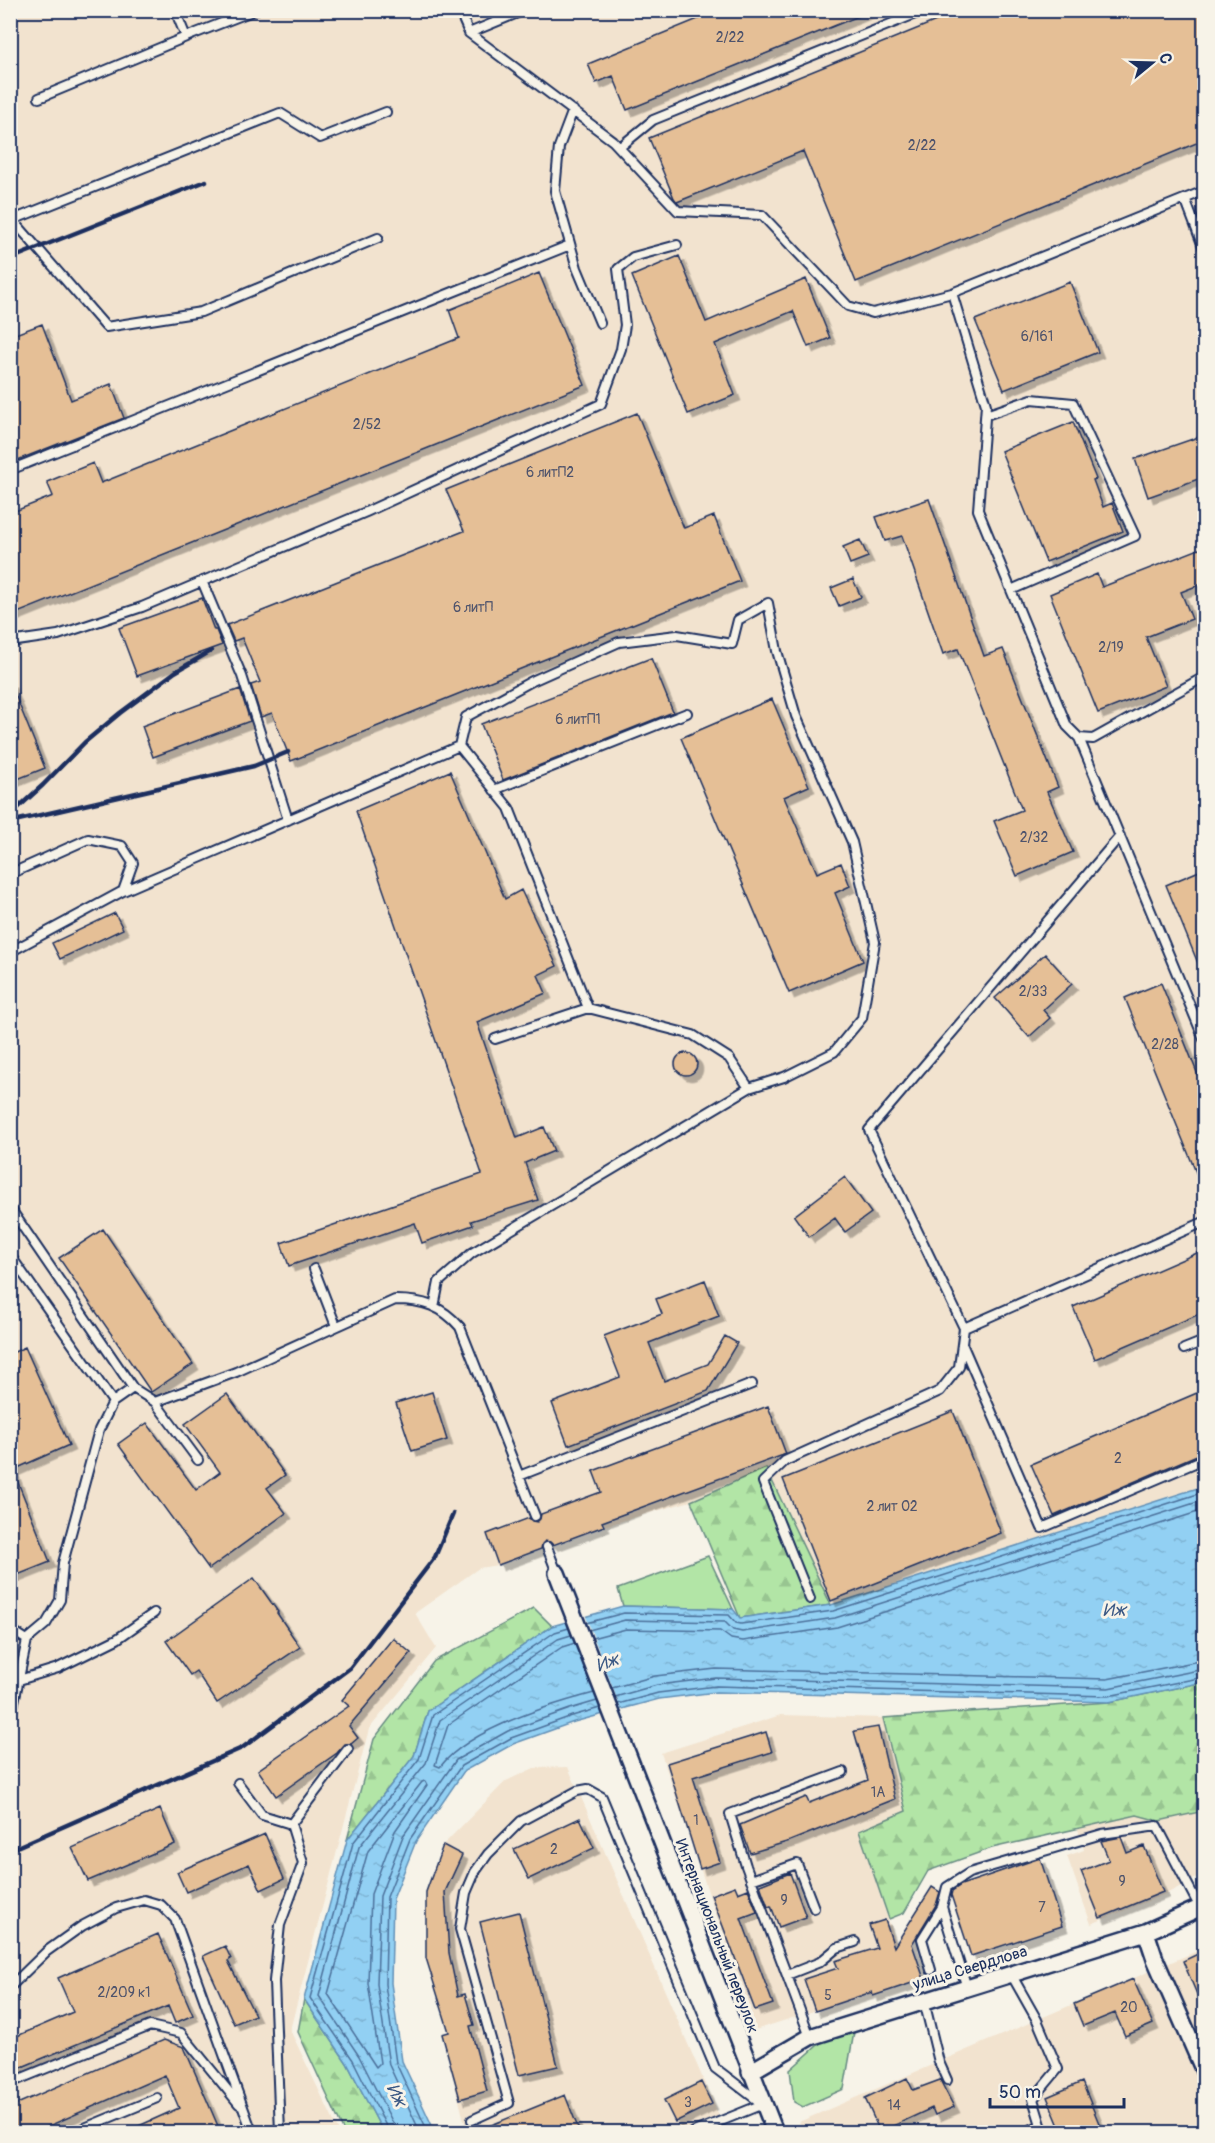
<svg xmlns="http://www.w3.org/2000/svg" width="1215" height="2143" font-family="Pangolin,sans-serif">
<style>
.built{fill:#f2e3cf}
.green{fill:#b2e5a6;stroke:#668a82;stroke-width:1.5}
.forest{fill:url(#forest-firs);stroke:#668a82;stroke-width:1.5}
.water{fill:url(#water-ripples);stroke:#6290b7;stroke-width:1.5}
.pier{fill:#f7f3e8}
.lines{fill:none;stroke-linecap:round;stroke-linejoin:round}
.shore{stroke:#4b6f9a;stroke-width:1.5}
.building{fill:#e5bf96;stroke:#1b2f5e;stroke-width:1.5;filter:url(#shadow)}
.service-casing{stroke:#1b2f5e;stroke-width:12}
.minor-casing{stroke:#1b2f5e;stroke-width:20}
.service{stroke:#f7f3e8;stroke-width:8}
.minor{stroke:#f7f3e8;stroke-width:15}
.rail{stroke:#1b2f5e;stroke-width:4.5}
.labels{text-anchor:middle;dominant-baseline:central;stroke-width:6;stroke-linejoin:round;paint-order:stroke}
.number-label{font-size:14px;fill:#4e536c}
.street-label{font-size:16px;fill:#1b2f5e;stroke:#f7f3e8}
.water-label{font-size:18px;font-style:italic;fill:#395783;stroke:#f7f3e8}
</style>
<defs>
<pattern id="forest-firs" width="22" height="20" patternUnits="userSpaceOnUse" patternTransform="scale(1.5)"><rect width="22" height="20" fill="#b2e5a6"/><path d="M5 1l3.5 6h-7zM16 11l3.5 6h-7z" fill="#98c591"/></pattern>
<pattern id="water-ripples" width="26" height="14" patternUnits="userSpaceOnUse" patternTransform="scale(1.5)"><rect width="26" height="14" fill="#92d0f3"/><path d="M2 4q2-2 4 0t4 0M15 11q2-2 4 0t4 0" fill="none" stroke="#7db3d3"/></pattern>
<filter id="shadow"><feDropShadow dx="5.5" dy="5.5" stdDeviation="0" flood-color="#0004"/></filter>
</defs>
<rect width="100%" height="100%" fill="#f7f3e8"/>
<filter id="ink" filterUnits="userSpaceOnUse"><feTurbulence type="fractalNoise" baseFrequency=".0167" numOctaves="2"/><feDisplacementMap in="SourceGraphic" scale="12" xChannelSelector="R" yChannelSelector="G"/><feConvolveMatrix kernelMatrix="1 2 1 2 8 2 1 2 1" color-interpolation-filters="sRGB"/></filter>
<g filter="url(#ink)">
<path class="built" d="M 10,11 L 1204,11 L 1204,1486 L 831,1605 L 766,1468 L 691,1501 L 604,1526 L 498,1565 L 479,1568 L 415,1613 L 436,1648 L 369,1729 L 290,2030 L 339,2132 L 11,2132 Z
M 781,1715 L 883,1718 L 906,1811 L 859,1831 L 896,1943 L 861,1957 L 873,1996 L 866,1994 L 755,2030 L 661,1753 Z
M 568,1767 L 726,2132 L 467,2132 L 442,2034 L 449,2032 L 426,1958 L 426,1892 L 443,1845 L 506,1781 L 534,1768 Z
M 1204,1811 L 1204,1874 L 1168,1893 L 1091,1924 L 1067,1856 L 1084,1850 L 1078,1829 L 1137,1815 L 1159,1821 Z
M 1204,1948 L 1204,2132 L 805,2132 L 799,2122 Z"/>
<path class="green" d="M 708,1556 L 733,1609 L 623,1606 L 618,1589 Z
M 854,2032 L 844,2089 L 803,2107 L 794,2102 L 790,2070 L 826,2038 Z"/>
<path class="forest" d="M 766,1468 L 831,1605 L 740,1618 L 691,1501 Z
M 534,1608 L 552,1626 L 428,1711 L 414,1756 L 347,1840 L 374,1739 L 434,1661 Z
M 1204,1682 L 1204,1811 L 1159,1821 L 1137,1815 L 992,1848 L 928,1871 L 904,1913 L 889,1919 L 859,1831 L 906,1811 L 883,1718 L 1109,1702 Z
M 304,1999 L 347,2063 L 383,2132 L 344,2132 L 298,2032 Z"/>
<path class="water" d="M 1204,1486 L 1204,1682 L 1109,1702 L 716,1692 L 659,1699 L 574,1722 L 513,1744 L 464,1771 L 416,1841 L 393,1899 L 391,1983 L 402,2061 L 435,2132 L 383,2132 L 347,2063 L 304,1999 L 347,1840 L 414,1756 L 428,1711 L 552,1626 L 623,1606 L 733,1609 L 740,1618 L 831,1605 Z"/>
<path class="pier" d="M 585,1614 L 622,1712 L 603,1717 L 566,1619 Z"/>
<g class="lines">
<path class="shore" d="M 586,1623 L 624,1613 L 729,1615 L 736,1623 L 741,1624 L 833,1611 L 1204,1492
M 589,1630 L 625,1620 L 725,1622 L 733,1630 L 742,1632 L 835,1618 L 1204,1500
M 592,1638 L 626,1629 L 720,1631 L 731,1639 L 743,1641 L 837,1627 L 1204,1510
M 575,1643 L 562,1647 L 448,1725 L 435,1765 L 440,1767 C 469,1729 549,1705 594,1693
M 612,1688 L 655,1676 L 716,1669 L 1107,1679 L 1204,1660
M 615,1697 L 657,1685 L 716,1678 L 1108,1688 L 1204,1669
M 618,1704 L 658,1693 L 716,1686 L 1108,1696 L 1204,1677
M 425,1781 L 427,1785 L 395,1831 L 371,1894 L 368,1983 L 380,2063 L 376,2067 L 328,1994 L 368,1851 L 422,1782 Z
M 388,2132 L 387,2128 L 353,2060 L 310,1998 L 353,1843 L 419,1759 L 433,1715 L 555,1632 L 569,1628
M 396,2132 L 394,2125 L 359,2056 L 319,1996 L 359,1847 L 426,1763 L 440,1720 L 558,1639 L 571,1635
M 420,2132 L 389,2065 L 377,1984 L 380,1896 L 403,1836 L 456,1760 L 508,1731 L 570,1709 L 597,1701
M 428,2132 L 396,2063 L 385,1984 L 387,1897 L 410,1839 L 461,1766 L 511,1738 L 572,1716 L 600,1708"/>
</g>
<path class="building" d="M 720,10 L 871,10 L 871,11 L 627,110 L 613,76 L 596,83 L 588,64 Z
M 963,10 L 1204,10 L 1204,140 L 856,282 L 803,151 L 677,202 L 674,198 L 649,138 Z
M 679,256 L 706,322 L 806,279 L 830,338 L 808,347 L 793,311 L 715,344 L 735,395 L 688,414 L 632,276 Z
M 539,273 L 585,385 L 10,616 L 10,513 L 53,496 L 47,482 L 93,463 L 101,483 L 459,338 L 449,310 Z
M 1070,282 L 1098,352 L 1004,390 L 975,320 Z
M 42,324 L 71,400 L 111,384 L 124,418 L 10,463 L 10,336 Z
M 637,413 L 684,528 L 714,516 L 740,581 L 291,761 L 272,713 L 261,717 L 251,685 L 260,682 L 242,638 L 234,641 L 227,625 L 464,531 L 446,490 Z
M 1073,422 L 1096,479 L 1093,480 L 1103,507 L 1112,503 L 1123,531 L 1046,562 L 1001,451 Z
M 1204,435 L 1204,477 L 1148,497 L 1135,459 Z
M 929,499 L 984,656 L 1003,649 L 1058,787 L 1047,792 L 1073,852 L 1017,876 L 994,821 L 1022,810 L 958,649 L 943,654 L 902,536 L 885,541 L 876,517 Z
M 860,540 L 868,557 L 850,564 L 843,547 Z
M 1204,547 L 1204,583 L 1181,592 L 1192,619 L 1146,637 L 1166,686 L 1098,713 L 1050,594 L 1097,574 L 1102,587 Z
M 853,579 L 861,597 L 839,606 L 831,588 Z
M 202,598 L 214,630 L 216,630 L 222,645 L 137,676 L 119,628 Z
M 651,658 L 673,712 L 503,780 L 481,724 Z
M 10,682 L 45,768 L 10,782 Z
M 240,689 L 250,721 L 153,757 L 142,726 Z
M 772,699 L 809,786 L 784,797 L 817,873 L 841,863 L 850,886 L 835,893 L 863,961 L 789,993 L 681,738 Z
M 450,771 L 505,899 L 521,890 L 557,966 L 538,975 L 546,993 L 477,1022 L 517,1138 L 544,1127 L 554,1151 L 525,1163 L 538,1200 L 471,1221 L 473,1225 L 422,1243 L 415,1223 L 289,1266 L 281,1243 L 482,1174 L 356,811 Z
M 1204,869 L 1204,978 L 1166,885 Z
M 115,913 L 123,929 L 60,959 L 52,943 Z
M 1045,954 L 1072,984 L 1043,1010 L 1050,1018 L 1029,1037 L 995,998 Z
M 1161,983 L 1204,1090 L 1204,1192 L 1125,998 Z
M675 1064a11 11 0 1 1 22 0a11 11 0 1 1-22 0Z
M 845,1177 L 871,1213 L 845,1232 L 835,1218 L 809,1237 L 794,1216 Z
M 103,1229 L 193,1364 L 151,1392 L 59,1258 Z
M 1204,1250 L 1204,1312 L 1095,1359 L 1073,1307 Z
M 705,1280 L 719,1316 L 649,1343 L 664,1381 L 708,1364 L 725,1336 L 737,1343 L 708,1391 L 568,1445 L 552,1403 L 620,1377 L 604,1336 L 662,1314 L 656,1299 Z
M 25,1347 L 69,1445 L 13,1470 L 50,1562 L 10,1578 L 10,1354 Z
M 1204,1390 L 1204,1452 L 1054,1516 L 1031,1464 Z
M 432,1392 L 447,1440 L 412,1451 L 396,1403 Z
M 227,1394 L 285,1475 L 267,1488 L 286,1513 L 209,1569 L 118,1444 L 147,1423 L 196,1490 L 220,1472 L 185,1424 Z
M 768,1406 L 786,1454 L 602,1522 L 604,1526 L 553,1545 L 550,1542 L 545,1541 L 542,1544 L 541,1549 L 498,1565 L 487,1534 L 529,1518 L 532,1521 L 537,1522 L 540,1519 L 541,1514 L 601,1492 L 593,1471 Z
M 953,1411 L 1001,1533 L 831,1601 L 783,1479 Z
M 254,1578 L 278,1612 L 277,1613 L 300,1647 L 217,1703 L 196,1671 L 190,1675 L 166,1641 Z
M 393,1638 L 411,1653 L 349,1726 L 358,1738 L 351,1744 L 345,1744 L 337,1753 L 276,1796 L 258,1770 L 349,1706 L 342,1700 Z
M 878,1727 L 895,1799 L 790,1841 L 750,1853 L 740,1825 L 806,1797 L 809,1803 L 868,1780 L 854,1731 Z
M 766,1732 L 772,1752 L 693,1777 L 720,1862 L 700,1869 L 667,1763 Z
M 160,1809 L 175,1844 L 88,1881 L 72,1848 Z
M 580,1818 L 594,1848 L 529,1879 L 514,1849 Z
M 265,1834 L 284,1879 L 261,1890 L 249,1864 L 186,1892 L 177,1872 Z
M 1121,1837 L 1127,1853 L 1144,1846 L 1163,1892 L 1100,1918 L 1081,1871 L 1109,1860 L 1101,1841 Z
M 443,1845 L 462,1855 L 445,1892 L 449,1953 L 458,1996 L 465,1994 L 474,2025 L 470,2026 L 487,2091 L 460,2099 L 442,2034 L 449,2032 L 426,1958 L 426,1892 Z
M 1040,1858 L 1062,1926 L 971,1956 L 951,1895 L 952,1891 L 961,1885 Z
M 790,1873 L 806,1917 L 779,1927 L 771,1906 L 768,1907 L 760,1885 Z
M 735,1886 L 738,1893 L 748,1889 L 757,1912 L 741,1918 L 773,2004 L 755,2010 L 711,1895 Z
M 932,1887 L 940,1892 L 936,1905 L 912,1944 L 924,1979 L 873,1996 L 872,1992 L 815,2011 L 804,1979 L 838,1968 L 835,1961 L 877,1948 L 869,1925 L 885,1920 L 894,1947 Z
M 519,1912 L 558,2066 L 519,2075 L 480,1922 Z
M 158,1934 L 193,2015 L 175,2023 L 168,2006 L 10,2072 L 10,2039 L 73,2012 L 58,1978 Z
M 225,1946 L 231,1959 L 228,1961 L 255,2015 L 234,2024 L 203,1956 Z
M 1204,1951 L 1204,2011 L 1183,1961 Z
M 1133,1979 L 1153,2024 L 1125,2036 L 1115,2013 L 1083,2026 L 1074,2004 Z
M 164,2040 L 184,2047 L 221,2133 L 123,2133 L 179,2108 L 165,2075 L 33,2133 L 10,2133 L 10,2107 Z
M 907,2078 L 913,2090 L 940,2080 L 954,2107 L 935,2115 L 932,2108 L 880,2132 L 865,2098 Z
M 701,2082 L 712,2104 L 675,2122 L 664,2100 Z
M 1082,2082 L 1103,2133 L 1062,2133 L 1047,2097 Z
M 565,2095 L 580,2133 L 474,2133 L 474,2132 Z"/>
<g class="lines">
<defs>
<path id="service" d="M 175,10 L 186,37 L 255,10
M 459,10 L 469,33 L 613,141 L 678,211 L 762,215 L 848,306 L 873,313 L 952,293 L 1204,191
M 469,33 L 525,10
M 39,98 L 186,37
M 573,110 L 559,147 L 555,191 L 577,268 L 600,323
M 620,147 L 653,120 L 925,10
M 1185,199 L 1204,249
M 13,220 L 106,327 L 201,312 L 378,238
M 10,221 L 280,113 L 320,138 L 386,112
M 952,293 L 986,405 L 978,510 L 1067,726 L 1079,738 L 1093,739 L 1204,677
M 986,415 L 1032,399 L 1073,403 L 1135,536 L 1011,590
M 10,470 L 570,245
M 202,581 L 242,676 L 288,820
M 10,642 L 58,635 L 142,607 L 366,512 L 601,404 L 621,349 L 625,325 L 618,269 L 633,257 L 677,245
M 1079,738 L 1204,1039
M 459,746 L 466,717 L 532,681 L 619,642 L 677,635 L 732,644 L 738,620 L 768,603 L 777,651 L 796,716 L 852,842 L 875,942 L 862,1018 L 834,1052 L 784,1077 L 749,1088
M 494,790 L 687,713
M 1120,836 L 869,1130 L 964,1328 L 1204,1222
M 10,874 L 88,839 L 122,846 L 133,863 L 123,891 L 10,952
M 123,891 L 459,746 L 509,808 L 588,1008 L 693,1035 L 729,1058 L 749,1088 L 472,1253 L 439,1282 L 434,1307
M 495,1039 L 588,1008
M 10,1208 L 133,1388
M 10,1255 L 113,1402
M 314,1269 L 336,1326
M 963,1346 L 1042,1528 L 1204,1459
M 1184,1349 L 1204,1341
M 155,1402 L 198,1460
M 519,1476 L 752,1384
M 547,1547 L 557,1573
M 810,1599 L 763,1482 L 785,1461 L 940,1391 L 959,1367 L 964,1328
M 10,1629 L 27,1640 L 46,1624 L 60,1600 L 63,1563 L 99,1430 L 113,1402 L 133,1388 L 155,1402 L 236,1372 L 395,1300 C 423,1300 442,1306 460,1327 L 535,1516
M 19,1680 L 58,1668 L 117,1639 L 154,1613
M 10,1721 L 27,1640
M 238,1783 L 262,1815 L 291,1824
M 751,1880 L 797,1864 L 814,1908
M 931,1970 L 922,1939 L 942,1907
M 1011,1974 L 1037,2020 L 1058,2069 L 1033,2099 L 1041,2125 L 1026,2132
M 787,1975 L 820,1962 L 837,1948 L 855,1942
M 10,1987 L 47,1951 L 82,1926 L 116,1908 L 144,1900 L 161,1905 L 175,1919 L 252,2132
M 967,1988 L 942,1907 L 947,1887 L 969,1873 L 1102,1834 L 1157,1826 L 1200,1908
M 924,2001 L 939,2062 L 947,2080
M 810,2037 L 746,1866 L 730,1814 L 843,1772
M 10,2083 L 150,2026 L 181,2033 L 239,2104
M 472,2120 L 509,2103 L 460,1929 L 466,1893 L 475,1872 L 488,1854 L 521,1821 L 577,1791 L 588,1789 L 602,1797 L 715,2068 L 761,2103
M 75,2132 L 157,2098
M 280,2132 L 274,1981 L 280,1925 L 303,1863 L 291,1824 L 348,1749
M 694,2132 L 763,2104"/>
<path id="minor" d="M 557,1573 L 775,2132
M 1146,1932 L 1155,1959 L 1204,2071
M 750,2072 L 810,2037 L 1146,1932 L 1204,1906"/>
</defs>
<use href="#service" class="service-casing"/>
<use href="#minor" class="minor-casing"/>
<use href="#service" class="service"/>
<use href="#minor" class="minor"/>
<path class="rail" d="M 10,259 L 206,181
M 10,815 L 43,785 L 85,742 L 120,713 L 175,672 L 211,651
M 10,822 L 254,766 L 288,752
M 10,1850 L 242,1748 L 350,1668 L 435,1557 L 453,1514"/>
</g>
</g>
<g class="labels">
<g class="number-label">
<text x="730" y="37">2/22</text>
<text x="922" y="145">2/22</text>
<text x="1037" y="336">6/161</text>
<text x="367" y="424">2/52</text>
<text x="550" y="472">6 литП2</text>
<text x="473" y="607">6 литП</text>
<text x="1111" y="647">2/19</text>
<text x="578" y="719">6 литП1</text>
<text x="1034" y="837">2/32</text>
<text x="1033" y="991">2/33</text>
<text x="1165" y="1044">2/28</text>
<text x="1118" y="1458">2</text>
<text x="892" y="1506">2 лит О2</text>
<text x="878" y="1792">1А</text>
<text x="696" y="1820">1</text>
<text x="554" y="1849">2</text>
<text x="1122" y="1881">9</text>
<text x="784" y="1900">9</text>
<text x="1042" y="1907">7</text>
<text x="124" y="1992">2/209 к1</text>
<text x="828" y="1995">5</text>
<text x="1129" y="2007">20</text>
<text x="688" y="2102">3</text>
<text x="894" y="2105">14</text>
</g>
<g class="street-label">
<text transform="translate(717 1936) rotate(69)">Интернациональный переулок</text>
<text transform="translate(970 1968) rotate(-17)">улица Свердлова</text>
</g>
<g class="water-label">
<text x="1114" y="1610">Иж</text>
<text transform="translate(607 1663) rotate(-20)">Иж</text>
<text transform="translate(396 2095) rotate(64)">Иж</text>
</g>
</g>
<rect width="1215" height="2143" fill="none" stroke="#f7f3e8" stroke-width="36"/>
<rect x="18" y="18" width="1179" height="2107" fill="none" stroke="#1b2f5e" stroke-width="2" filter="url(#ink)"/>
<g transform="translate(1152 63) rotate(71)" stroke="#f7f3e8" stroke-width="4.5" paint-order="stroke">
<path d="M0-4.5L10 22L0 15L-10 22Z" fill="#1b2f5e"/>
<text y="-9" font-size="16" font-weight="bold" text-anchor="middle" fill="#1b2f5e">С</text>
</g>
<path d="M990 2098v9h134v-9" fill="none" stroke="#1b2f5e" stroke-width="3"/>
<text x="999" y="2098" font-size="18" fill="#1b2f5e" stroke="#f7f3e8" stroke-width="4.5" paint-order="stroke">50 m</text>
</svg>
